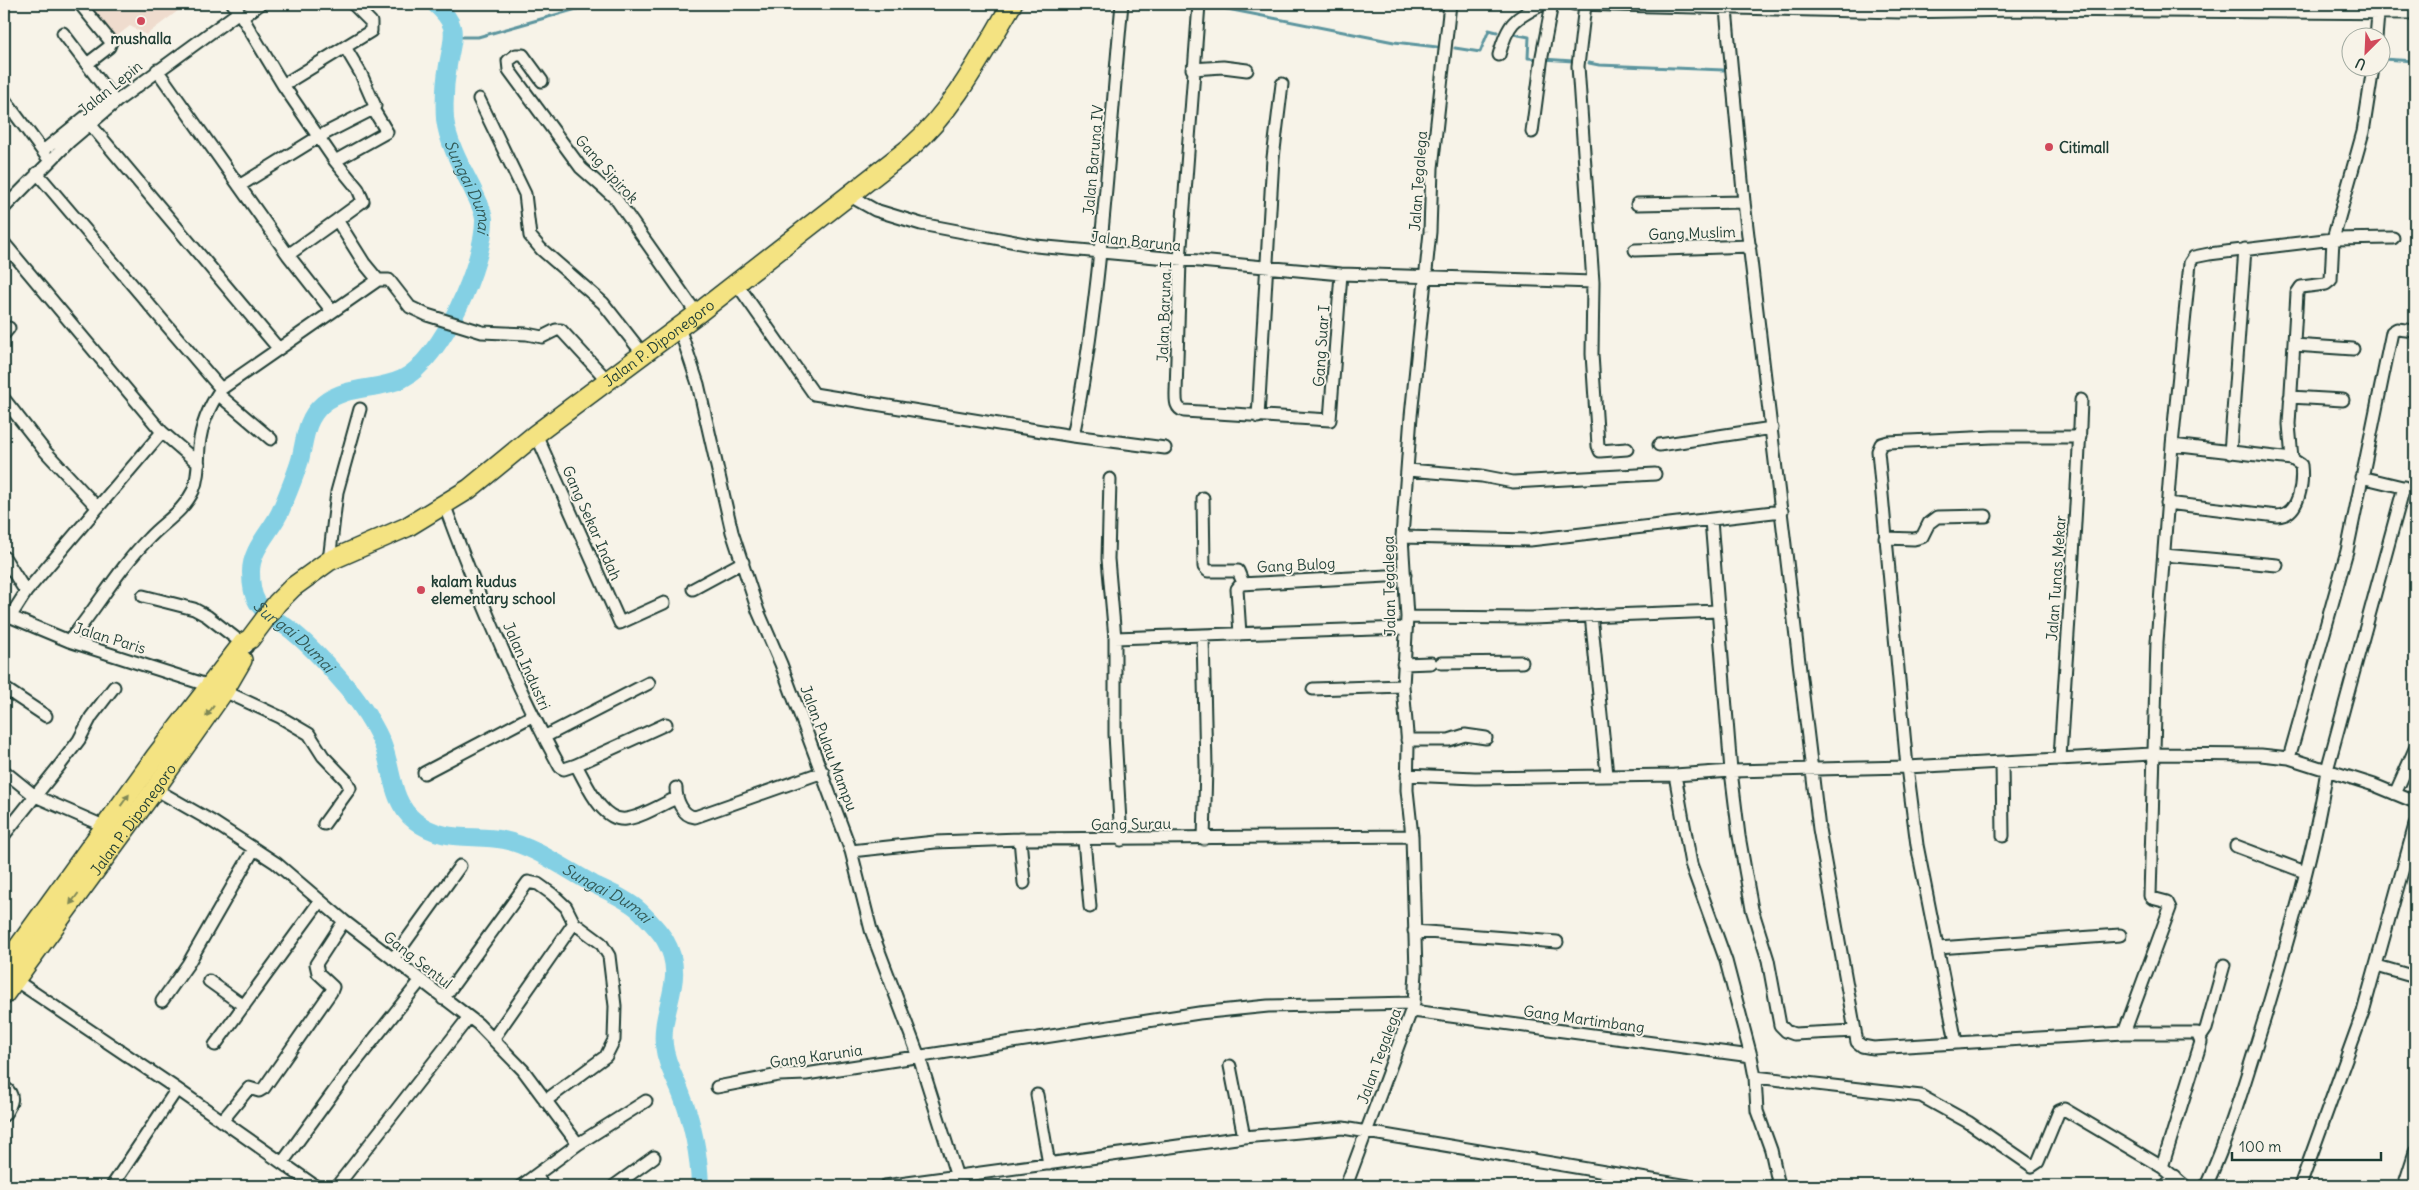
<svg xmlns="http://www.w3.org/2000/svg" width="2419" height="1190" font-family="Delius,sans-serif">
<style>
.built{fill:#efdcce}
.lines{fill:none;stroke-linecap:round;stroke-linejoin:round}
.stream{stroke:#5c959e;stroke-width:3}
.river{stroke:#84d0e4;stroke-width:18}
.minor-casing{stroke:#1f3d34;stroke-width:15}
.primary-casing{stroke:#1f3d34;stroke-width:22}
.minor{stroke:#f7f3e8;stroke-width:11}
.primary{stroke:#f4e382;stroke-width:19}
.oneway{fill:#7f8857}
.poi-dot{fill:#d1495b;stroke:#f7f3e8;stroke-width:2}
.labels{text-anchor:middle;dominant-baseline:central;stroke-width:4;stroke-linejoin:round;paint-order:stroke}
.poi-label{font-size:15px;font-weight:bold;fill:#1f3d34;stroke:#f7f3e8;text-anchor:start}
.street-label{font-size:15px;fill:#1f3d34;stroke:#f7f3e8}
.water-label{font-size:16px;font-style:italic;fill:#335a57;stroke:#f7f3e8}
</style>
<rect width="100%" height="100%" fill="#f7f3e8"/>
<filter id="ink" filterUnits="userSpaceOnUse"><feTurbulence type="fractalNoise" baseFrequency=".02" numOctaves="2"/><feDisplacementMap in="SourceGraphic" scale="10" xChannelSelector="R" yChannelSelector="G"/><feConvolveMatrix kernelMatrix="1 2 1 2 8 2 1 2 1" color-interpolation-filters="sRGB"/></filter>
<g filter="url(#ink)">
<path class="built" d="M 85,4 L 187,4 L 146,35 L 130,26 L 113,39 Z"/>
<g class="lines">
<path class="stream" d="M 1207,5 L 1394,42 L 1437,47
M 1513,34 L 1529,37 L 1528,58 L 1573,61
M 455,37 L 478,37 L 594,4
M 1455,48 L 1480,52 L 1489,30 L 1497,32
M 2382,59 L 2415,61
M 1589,63 L 1599,65 L 1724,70"/>
<path class="river" id="s1" d="M 435,4 C 460,26 453,35 448,65 C 445,82 444,102 445,119 C 448,144 462,168 473,190 C 477,199 483,209 484,219 C 485,261 442,360 402,379 C 376,391 346,385 323,404 C 305,419 305,441 300,460 C 295,477 287,495 281,510 C 272,531 251,548 251,572 C 251,582 252,594 257,602 C 265,615 281,622 292,631 C 314,649 333,671 351,692 C 364,709 375,725 383,745 C 393,771 391,802 415,821 C 443,843 473,834 504,840 C 534,846 567,870 593,884 C 609,892 627,899 640,911 C 649,920 659,930 665,940 C 688,979 660,1007 664,1045 C 666,1064 676,1079 682,1096 C 693,1124 699,1156 700,1186"/>
<defs>
<path id="minor" d="M 80,4 L 111,42 L 109,47 L 87,64
M 1199,4 L 1180,260 L 1176,392 C 1176,400 1175,408 1184,411 L 1330,420 L 1341,274
M 1574,4 L 1899,12 L 2018,10 L 2415,13
M 1585,5 L 1578,66 L 1593,282 L 1592,354 L 1598,446 L 1600,451 L 1627,449
M 1726,9 L 1744,202 L 1819,829 L 1857,1042 L 1862,1046 L 1873,1048 L 2124,1033 L 2197,1033 L 2201,1042 L 2162,1167
M 239,12 L 283,85 L 335,161 L 358,189 L 363,201 L 337,220 L 364,263 L 378,280
M 243,17 L 260,4
M 2376,38 L 2378,14
M 1499,55 C 1508,23 1513,19 1543,4
M 1192,69 L 1223,67 L 1247,70
M 157,70 L 288,255 L 332,311
M 542,81 L 523,55 L 516,55 L 508,61 L 509,70 L 581,168 L 616,199 L 697,314
M 283,85 L 371,31 L 371,22 L 353,4
M 4,99 L 47,157
M 479,99 L 525,194 L 530,236 L 541,249 L 603,303 L 643,354
M 90,124 L 278,348
M 1532,132 L 1542,56 L 1552,4
M 43,151 L 111,96 L 63,33
M 335,161 L 387,132 L 373,109
M 37,173 L 221,389
M 239,186 L 320,136 L 373,109 L 375,106 L 361,74 L 345,47
M 850,196 L 875,210 L 921,224 L 1036,246 L 1341,274 L 1593,282
M 1637,204 L 1744,202
M 4,208 L 70,141 L 117,101 L 239,12 L 233,4
M 4,243 L 162,432 L 199,464
M 1635,250 L 1750,246
M 288,255 L 337,220
M 737,284 L 814,394 L 1073,436 L 1165,448
M 679,327 L 698,384 L 732,532 L 758,611 L 781,664 L 851,851 L 871,930 L 919,1057 L 957,1177
M 4,334 L 9,328
M 2294,345 L 2353,349
M 218,394 L 271,439
M 2290,397 L 2343,400
M 4,399 L 44,450 L 97,507
M 1258,417 L 1273,158 L 1282,84
M 536,434 L 620,623 L 664,603
M 1073,436 C 1102,294 1108,148 1122,4
M 1659,445 L 1772,428
M 2172,445 L 2292,459
M 2230,453 L 2245,249
M 1408,470 L 1482,476 L 1513,482 L 1655,474
M 2361,477 L 2415,490
M 1110,479 L 1108,559 L 1115,638 L 1115,734 L 1121,840
M 1203,498 L 1204,567 L 1208,571 L 1238,571 L 1243,583
M 2167,503 L 2277,516 C 2300,515 2303,483 2301,465 L 2292,459 L 2289,424 L 2297,293 L 2301,287 L 2326,284 L 2331,280 L 2333,239 L 2363,132 L 2373,68
M 444,504 C 477,593 514,683 560,767 L 564,769 L 576,765 L 666,724
M 1711,520 L 1731,771 L 1739,836 L 1752,909 L 1768,960 L 1780,1025 L 1786,1031 L 1794,1034 L 1855,1031
M 1402,537 L 1530,540 L 1782,511
M 1885,538 L 1914,539 L 1922,537 L 1929,523 L 1937,517 L 1986,516
M 2164,555 L 2277,565
M 4,557 L 26,592
M 329,561 L 337,492 L 360,409
M 693,589 L 743,562
M 143,596 L 194,609 L 207,616 L 247,647
M 4,614 L 69,641 L 210,686
M 1591,615 L 1607,775
M 10,617 L 26,592 L 162,432
M 1407,617 L 1532,618 L 1718,611
M 1240,634 L 1237,589 L 1241,584 L 1405,575
M 1203,636 L 1206,767 L 1204,839
M 1115,638 L 1405,628
M 69,641 C 97,608 118,569 149,538 C 164,522 183,512 193,491 C 199,477 198,461 199,446 C 201,426 210,405 221,389 L 378,280 L 389,280 L 410,307 L 427,315 L 482,332 L 527,334 L 542,337 L 556,330 L 561,330 L 608,381
M 1441,663 L 1522,662
M 1403,664 L 1431,663
M 4,688 L 46,716
M 1313,689 L 1403,686
M 224,691 L 280,717 L 309,734 L 323,756 L 346,780 L 350,788 L 324,824
M 544,737 L 649,683
M 1407,740 L 1449,740 L 1465,735 L 1486,738
M 2060,758 C 2067,639 2077,519 2081,400
M 2289,758 L 2347,551 L 2392,332 L 2397,329 L 2415,331
M 2002,762 L 2003,836
M 576,765 C 586,782 601,822 626,819 C 642,817 661,805 676,798
M 4,771 L 35,796 L 106,827
M 424,773 L 532,716
M 1407,775 L 1475,778 L 1675,775 L 1731,771 L 1907,767 L 2152,754 L 2261,755 L 2289,758 L 2374,785 L 2415,802
M 1675,775 L 1691,864 L 1726,961 L 1751,1056 L 1755,1077 L 1757,1111 L 1771,1150 L 1779,1186
M 676,788 C 676,799 682,816 695,817 L 823,772
M 155,789 L 213,822 L 276,863 L 344,921 L 478,1024 L 523,1070 L 578,1144 L 521,1186
M 2395,794 L 2415,749
M 4,835 L 60,765 L 79,740 L 91,717 L 114,687
M 1020,839 L 1024,883
M 1084,840 L 1090,907
M 2236,846 L 2305,872
M 851,851 L 935,842 L 1020,839 L 1412,836
M 1414,931 L 1557,942
M 1938,948 L 2120,935
M 393,959 L 460,866
M 2377,966 L 2415,977
M 15,980 L 177,1089 L 315,1186
M 209,981 L 244,1006
M 443,999 L 528,882 L 538,884 L 552,894 L 566,907 L 574,923 L 601,943 L 609,956 L 615,1006 L 614,1040 L 606,1056 L 545,1101
M 162,1001 L 188,964 L 254,849
M 1413,1011 L 1751,1056
M 2124,1033 L 2170,908 L 2167,902 L 2152,898 L 2150,896 L 2157,642 L 2172,445 L 2190,263 L 2194,257 L 2209,254 L 2333,239 L 2393,238
M 2200,1038 L 2206,1029 L 2224,965
M 493,1039 L 574,923
M 1956,1042 L 1917,845 L 1907,767 L 1878,451 L 1881,444 L 1888,442 L 1993,437 L 2080,437
M 215,1045 L 320,901
M 1230,1066 L 1244,1137
M 1755,1077 L 1921,1096 L 1968,1122 L 2032,1166 L 2038,1162 L 2059,1111 L 2064,1109 L 2162,1167 L 2185,1186
M 4,1087 C 16,1095 12,1104 4,1115
M 717,1087 L 779,1075 L 806,1074 L 1199,1013 L 1268,1006 L 1414,1003
M 1037,1095 L 1049,1164
M 222,1121 L 249,1088 L 259,1091 L 264,1088 L 331,992 L 333,987 L 318,973 L 316,964 L 344,921
M 578,1144 L 646,1101
M 282,1163 L 351,1068 L 421,980
M 536,1175 L 543,1186
M 112,1186 L 177,1089
M 337,1186 L 469,1017
M 614,1186 L 654,1157
M 885,1186 L 1244,1137 L 1343,1128 L 1688,1186
M 1346,1186 L 1414,1003 L 1416,972 L 1412,836 L 1407,790 L 1408,746 L 1403,686 L 1407,617 L 1402,537 L 1411,416 L 1430,232 L 1432,168 L 1450,4
M 2165,1186 L 2175,1176
M 2206,1186 C 2231,1132 2247,1074 2265,1017 C 2289,936 2314,854 2327,770 L 2404,487
M 2300,1186 L 2363,1012 L 2415,825
M 2404,1186 L 2415,1152"/>
<g id="primary">
<path id="s2" d="M 4,967 L 156,756 L 243,643 L 250,639 L 277,603 L 293,587 L 329,561 L 407,527 L 469,489 L 536,434 L 697,314 L 911,147 C 955,108 982,54 1012,4"/>
<path id="s3" d="M 4,995 L 155,789 L 224,691 L 242,660"/>
</g>
</defs>
<use href="#minor" class="minor-casing"/>
<use href="#primary" class="primary-casing"/>
<use href="#minor" class="minor"/>
<use href="#primary" class="primary"/>
</g>
<defs><path id="oneway-solid" d="M-6-.8H1V-3.2L6.5 0L1 3.2V.8H-6Z" transform="scale(1.25)"/></defs>
<g class="oneway">
<use href="#oneway-solid" transform="translate(210 711) rotate(126)"/>
<use href="#oneway-solid" transform="translate(125 800) rotate(-54)"/>
<use href="#oneway-solid" transform="translate(74 899) rotate(127)"/>
</g>
</g>
<g class="poi-dot">
<circle cx="141" cy="21" r="5"/>
<circle cx="2049" cy="147" r="5"/>
<circle cx="421" cy="590" r="5"/>
</g>
<g class="labels">
<g class="poi-label">
<text x="141" y="38" text-anchor="middle">mushalla</text>
<text x="2059" y="147">Citimall</text>
<text x="431" y="581">kalam kudus<tspan x="431" dy="17">elementary school</tspan></text>
</g>
<g class="street-label">
<text transform="translate(110 88) rotate(-39)">Jalan Lepin</text>
<text transform="translate(1093 160) rotate(-85)">Jalan Baruna IV</text>
<text transform="translate(607 169) rotate(48)">Gang Sipirok</text>
<text transform="translate(1418 181) rotate(-86)">Jalan Tegalega</text>
<text transform="translate(1692 233) rotate(-2)">Gang Muslim</text>
<text transform="translate(1136 241) rotate(6)">Jalan Baruna</text>
<text transform="translate(1164 312) rotate(-88)">Jalan Baruna I</text>
<text stroke="none"><textPath href="#s2" startOffset="920">Jalan P. Diponegoro</textPath></text>
<text transform="translate(1321 346) rotate(-86)">Gang Suar I</text>
<text transform="translate(592 523) rotate(66)">Gang Sekar Indah</text>
<text transform="translate(1296 565) rotate(-3)">Gang Bulog</text>
<text transform="translate(2056 578) rotate(-86)">Jalan Tunas Mekar</text>
<text transform="translate(1389 586) rotate(-91)">Jalan Tegalega</text>
<text transform="translate(110 638) rotate(17)">Jalan Paris</text>
<text transform="translate(527 666) rotate(66)">Jalan Industri</text>
<text transform="translate(829 748) rotate(69)">Jalan Pulau Mampu</text>
<text stroke="none"><textPath href="#s3" startOffset="218">Jalan P. Diponegoro</textPath></text>
<text transform="translate(1131 824) rotate(-1)">Gang Surau</text>
<text transform="translate(418 960) rotate(38)">Gang Sentul</text>
<text transform="translate(1584 1019) rotate(8)">Gang Martimbang</text>
<text transform="translate(816 1056) rotate(-8)">Gang Karunia</text>
<text transform="translate(1379 1056) rotate(-70)">Jalan Tegalega</text>
</g>
<g class="water-label">
<text stroke="none"><textPath href="#s1" startOffset="194">Sungai Dumai</textPath></text>
<text stroke="none"><textPath href="#s1" startOffset="765">Sungai Dumai</textPath></text>
<text stroke="none"><textPath href="#s1" startOffset="1200">Sungai Dumai</textPath></text>
</g>
</g>
<rect width="2419" height="1190" fill="none" stroke="#f7f3e8" stroke-width="20"/>
<rect x="10" y="10" width="2399" height="1170" fill="none" stroke="#1f3d34" stroke-width="2" filter="url(#ink)"/>
<g transform="translate(2366 52) rotate(204)"><circle r="24" fill="#f7f3e8" stroke="#a1aaa0"/>
<path d="M0-4L9 19L0 12L-9 19Z" fill="#d1495b"/>
<text y="-8" font-size="14" font-weight="bold" text-anchor="middle" fill="#1f3d34">U</text>
</g>
<path d="M2232 1152v8h149v-8" fill="none" stroke="#1f3d34" stroke-width="2.5"/>
<text x="2239" y="1152" font-size="15" fill="#1f3d34" stroke="#f7f3e8" stroke-width="4" paint-order="stroke">100 m</text>
</svg>
